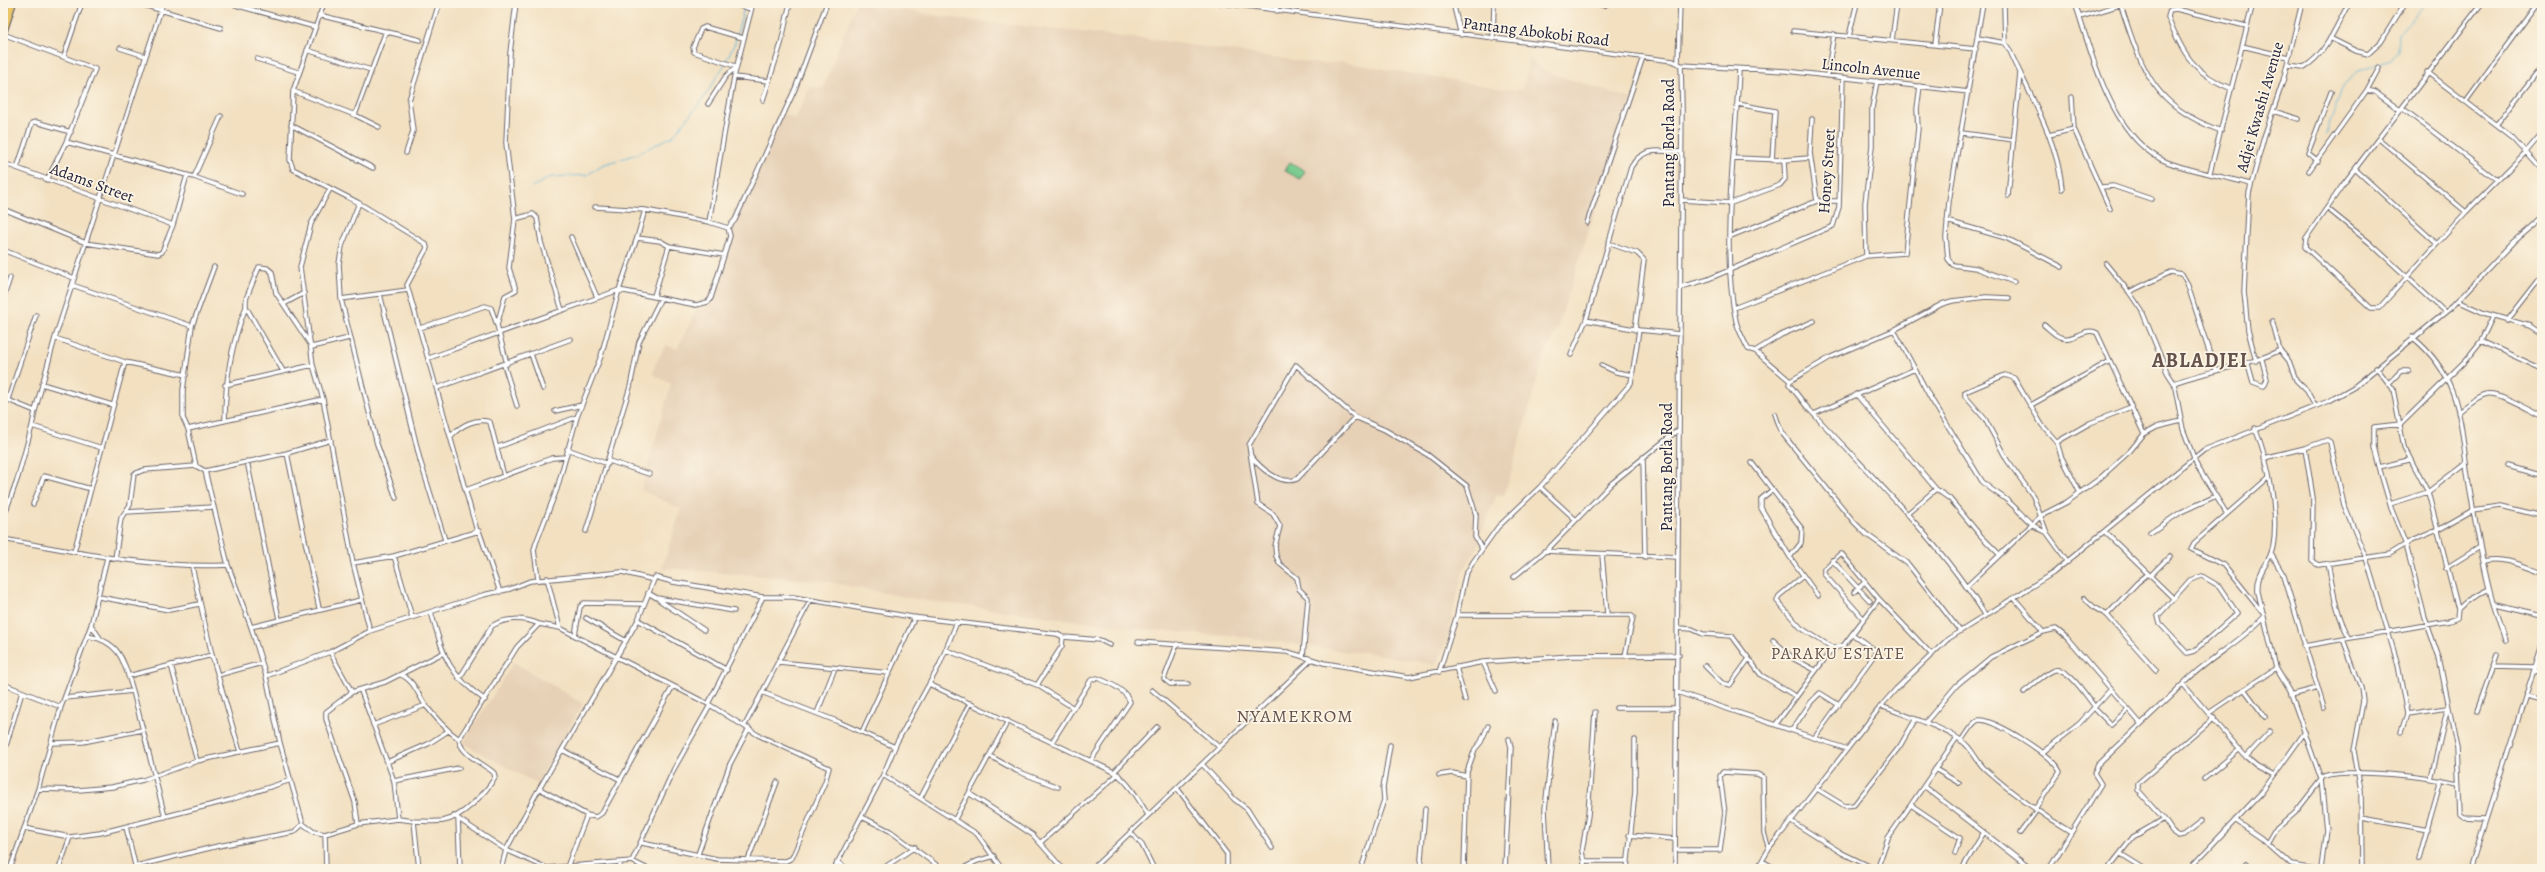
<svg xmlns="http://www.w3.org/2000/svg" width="2545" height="872" font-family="Alegreya,serif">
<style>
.built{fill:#e6d0b6}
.park{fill:#79cc8f;stroke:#4e7765}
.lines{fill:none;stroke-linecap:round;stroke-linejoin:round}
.stream{stroke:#5cb4d9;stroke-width:1}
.minor-casing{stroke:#6b646a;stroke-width:5.5}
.highway-casing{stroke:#6b646a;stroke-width:8}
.minor{stroke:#fff;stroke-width:3.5}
.highway{stroke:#eac769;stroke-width:5.5}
.labels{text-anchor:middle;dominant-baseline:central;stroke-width:3.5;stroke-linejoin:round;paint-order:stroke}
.street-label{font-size:16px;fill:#22223b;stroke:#fcf5e5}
.neighbourhood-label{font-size:17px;letter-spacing:1px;fill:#65524c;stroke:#fcf5e5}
.quarter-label{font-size:18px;letter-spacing:1px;fill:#65524c;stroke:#fcf5e5}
.district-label{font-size:20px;font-weight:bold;letter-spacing:1px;fill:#65524c;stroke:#fcf5e5}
</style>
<rect width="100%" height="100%" fill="#fcf5e5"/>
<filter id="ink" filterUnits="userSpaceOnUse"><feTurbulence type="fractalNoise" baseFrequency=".025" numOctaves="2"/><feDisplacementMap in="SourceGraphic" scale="8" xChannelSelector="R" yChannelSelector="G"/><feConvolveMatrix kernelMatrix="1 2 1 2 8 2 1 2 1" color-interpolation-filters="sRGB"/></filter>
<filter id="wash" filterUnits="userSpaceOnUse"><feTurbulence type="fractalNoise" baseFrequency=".012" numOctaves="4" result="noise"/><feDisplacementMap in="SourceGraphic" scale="16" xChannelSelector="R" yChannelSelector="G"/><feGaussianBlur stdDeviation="0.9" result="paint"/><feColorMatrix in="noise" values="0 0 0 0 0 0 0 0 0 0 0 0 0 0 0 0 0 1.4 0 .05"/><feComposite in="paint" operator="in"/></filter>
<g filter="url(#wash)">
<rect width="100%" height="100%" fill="#f2e0c1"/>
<path class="built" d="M 856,3 L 967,20 L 1162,41 L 1322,64 L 1342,62 L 1498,88 L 1521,90 L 1525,82 L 1529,58 L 1544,71 L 1631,99 L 1556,333 L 1544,355 L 1504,497 L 1497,495 L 1478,539 L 1481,542 L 1463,571 L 1446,643 L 1436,665 L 1364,652 L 1347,652 L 1223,634 L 1222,636 L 1134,628 L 914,599 L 824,581 L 662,568 L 681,509 L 641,490 L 671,384 L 653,374 L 655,365 L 666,345 L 677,349 L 697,309 L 706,308 L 712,301 L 735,222 L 783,113 L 795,119 L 811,86 L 823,89 Z
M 514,662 L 583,704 L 537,784 L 463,743 Z"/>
<path class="park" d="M 1290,162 L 1305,171 L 1300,179 L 1285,171 Z"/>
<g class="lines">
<path class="stream" d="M 726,61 L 735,43 L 744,8
M 2326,134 L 2343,86 L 2356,72 L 2391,60 L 2398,51 L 2399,34 L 2427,3
M 532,187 L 551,177 L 587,175 L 602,165 L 637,154 L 673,136 L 703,99 L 725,64"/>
</g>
</g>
<g filter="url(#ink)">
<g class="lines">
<defs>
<path id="minor" d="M 110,3 L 111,3
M 137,3 L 221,28
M 163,3 L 55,338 L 125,362 L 186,375
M 228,3 L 315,27
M 324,3 L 293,91 L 290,160 L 293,169 L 359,203 L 426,244 L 427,248 L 407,285 L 477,531
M 731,3 L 751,9
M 753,3 L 734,77 L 769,81
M 1222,3 L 1673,61 L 1681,65
M 1275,3 L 1277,11
M 1453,3 L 1461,35
M 1596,3 L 1604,6 L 1609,3
M 1983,3 L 1949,201 L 1946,237 L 1948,259 L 1953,265 L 1976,268 L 2014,282
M 2075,3 C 2092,54 2112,140 2167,162 C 2193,172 2223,176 2250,184
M 2120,3 C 2142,69 2151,105 2221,131
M 2482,3 L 2342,186 L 2306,238 L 2305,247 L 2371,308 L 2379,308 L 2466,212 L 2526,152 L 2542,133
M 2004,5 L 2005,43
M 319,15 L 420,40
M 2080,17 L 2120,5
M 1793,31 L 1976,49
M 3,34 L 95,69 L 66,142
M 1849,36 L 1857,3
M 1978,38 L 2005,43 L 2009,49 C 2029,94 2058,140 2062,189
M 2330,38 L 2356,51 L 2368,54 L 2381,42 L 2405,3
M 1493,39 L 1494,3
M 1892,40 L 1897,3
M 1935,45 L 1940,3
M 2242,46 L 2288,57
M 120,48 L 145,56
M 307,50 L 371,70
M 64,56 L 82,3
M 257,59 L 298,72
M 1678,63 L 1680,3
M 1681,65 L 1786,71 L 1969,92
M 2287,65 L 2304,67 C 2326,55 2337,24 2349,3
M 735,66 L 694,52 L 693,47 L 701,29 L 705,27 L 743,38
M 1739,69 C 1736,147 1720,245 1736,321 C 1738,330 1744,340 1748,349 L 1755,351 L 1781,335 L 1814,321
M 2427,72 L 2513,138 L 2542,170
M 1827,76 L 1834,34
M 2232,89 C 2194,74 2182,53 2168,17 L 2170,10 L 2176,9 L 2246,26
M 2367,90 L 2379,68
M 293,91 L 355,115 L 379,127
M 2072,97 L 2074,129
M 763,100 L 781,44 L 790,3
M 2466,101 L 2538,3
M 708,104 L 726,76 L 734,69
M 1738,104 L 1775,111 L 1772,160
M 2402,108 L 2497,180
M 2273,111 L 2299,119
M 355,115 L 386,31
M 1812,119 L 1810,153 L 1817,201
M 291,125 L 373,168
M 2496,125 L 2542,66
M 1962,133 L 2014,140
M 2049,135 L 2074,129 L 2110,209
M 2379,139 L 2466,212
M 406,153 L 413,131 L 409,100 L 439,3
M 1734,158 L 1784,160 L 1810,158
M 2318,161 L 2308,153 L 2331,92
M 3,163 L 173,225
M 17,168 L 32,123 L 36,122 L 71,132
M 2355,169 L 2437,244
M 2309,171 L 2367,90 L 2375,92 L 2400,110
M 2210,172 L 2253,3
M 194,177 L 221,116
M 47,180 L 66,142 L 194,177 L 242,194
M 2102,187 L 2113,186 L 2151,199
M 330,189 L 311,224 L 300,267 L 313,365 L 323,399 L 353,563 L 370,631
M 2008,196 L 2020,73
M 1681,200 L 1731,203 L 1780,185 L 1785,179 L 1784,160
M 359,203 L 342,246 L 339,264 L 341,299 L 377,444 L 396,498
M 595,207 L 645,210
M 3,209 L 86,243 L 158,254 L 162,252 L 173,225 L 187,175
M 2328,209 L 2370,243 L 2445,312
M 515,219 L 533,214 L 537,218 L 541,242 L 562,310
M 1947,221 L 2006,238 L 2062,267
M 1587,223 L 1643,57
M 728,228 L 709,222 L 734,77
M 1731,236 L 1817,201 L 1839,201
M 571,237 L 597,297
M 637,238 L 645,210 L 709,222
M 1608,243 L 1637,253 L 1644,260 L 1635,330
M 3,250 L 74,278
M 1866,256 L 1865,203 L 1872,146 L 1872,108 L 1877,81
M 2106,264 L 2129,292 L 2171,272 L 2182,274 L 2187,283 L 2215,370
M 214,267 L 192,326 L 183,390 L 183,418 L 188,429 L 196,466 L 205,471 L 287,453 L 331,440
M 72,285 L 192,326
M 1680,287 L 1706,280 L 1833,226 L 1839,207 L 1843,78
M 2129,292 L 2142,311 L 2167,372 L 2174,383 L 2183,429 L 2197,466 L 2227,514
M 380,294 L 420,460 L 445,540
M 654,296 L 669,246 L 724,255
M 3,299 L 10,278
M 341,299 L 408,290
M 2458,301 L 2484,313 L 2530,326 L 2542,334
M 284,304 L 304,293
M 1734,308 L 1866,256 L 1905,253 L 1918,128 L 1917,109 L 1920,86
M 1586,320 L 1639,330 L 1680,334
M 2272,321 L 2280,350 L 2289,361 L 2296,380 L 2307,391 L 2315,406
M 2507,321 L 2542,276
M 2044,325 C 2049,329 2054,335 2060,337 C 2072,343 2085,326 2097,333 L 2144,434
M 420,328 L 485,306 L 491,308 L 497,325
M 1894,330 L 1930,397 L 1982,481 C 1990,490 2000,494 2009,502 C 2022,513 2031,527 2047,533
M 2412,337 C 2469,382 2459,439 2472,502 C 2477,531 2482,560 2489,588 C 2493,606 2500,623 2505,640
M 2481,341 L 2542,369
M 1755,351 L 1790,381 L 1789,384 L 1807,407 C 1869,474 1937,538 1986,616
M 531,354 L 543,389
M 1571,355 L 1586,320 L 1631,167 C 1643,146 1660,151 1681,152
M 429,358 L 619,290 L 637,238 L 660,241 L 669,246
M 2256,361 L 2248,330 L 2244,292 L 2249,193 L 2264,137 L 2283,81 L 2302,3
M 507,364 L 497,325 L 505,296 L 516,290 L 509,268 L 515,219 L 506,143 L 510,53 L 516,3
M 2248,364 L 2253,382 L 2264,386 L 2267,379 L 2262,360
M 504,365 L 517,406
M 1601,365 L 1616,372 L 1633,375
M 2376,367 L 2393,389 L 2404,447 L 2428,492 L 2458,609
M 283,371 L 246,307 L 246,299 L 259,267 L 267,268 L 272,272 L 276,293 L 312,347 L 349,338
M 1790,381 L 1831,357 L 1894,330 L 1942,304 L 1952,301 L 1986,297 L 2009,298
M 2390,382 L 2401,371 L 2409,371
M 2174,383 C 2209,370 2247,367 2280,350
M 42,384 L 112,405
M 225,385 L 313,365
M 437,388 L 571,339
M 1856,394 L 1936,489 L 1950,499 L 1980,535 L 1999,554
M 3,398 L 35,411 L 32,426
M 8,399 L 36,315
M 2031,405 L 2110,361
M 35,411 L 55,338
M 555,411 L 582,405
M 2460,411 C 2468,405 2477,396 2487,394 C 2500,392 2529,410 2542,416
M 1775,414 L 1782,433 L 1854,522 L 1866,534 L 1908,564 L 1960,631
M 1814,414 L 1915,369
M 225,420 C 225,380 231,344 246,307
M 2255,428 C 2268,460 2279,512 2273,546 C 2270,565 2256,570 2258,592 L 2276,668 L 2290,691 L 2321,779 L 2326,830 L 2321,869
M 188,429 L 323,399
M 451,436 C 460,426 476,417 490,422 L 504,476
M 2057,442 L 2090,423 L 2131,407
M 498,447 L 577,417
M 2305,448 L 2327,440 L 2330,442 L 2344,505 L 2366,558 L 2398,665 L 2407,714 L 2401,732
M 567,449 L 608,464
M 287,453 L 319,608
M 1251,456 C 1260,468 1281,486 1297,479 L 1355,417
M 1643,457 L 1645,557
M 2264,458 L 2305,448 L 2313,498 L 2312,561 L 2318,565 L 2390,554 L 2411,541 L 2438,530 L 2473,510 L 2501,506 L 2542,516
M 2409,460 L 2379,467 L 2374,447 L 2374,427 L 2401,424 L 2465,361 L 2481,341 L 2493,316
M 247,461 L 279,619
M 609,461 L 649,474
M 1752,463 L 1802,529 L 1801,543 L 1790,557
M 2508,466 L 2542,476
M 2379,467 L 2391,508 L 2406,545 L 2425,618 L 2439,658 L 2457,748 L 2460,815 L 2464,818 L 2485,819
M 205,471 L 228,565 L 251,627 L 266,676 L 280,743 L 303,824 L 314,832 L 325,834 L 358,824 L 398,819 L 414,821 L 419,869
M 1540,487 L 1576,520
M 466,490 L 552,458 L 565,457
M 1772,490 L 1761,499 L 1761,508 L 1790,557 L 1818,596
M 3,499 L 9,501
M 33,504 L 44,476 L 91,489
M 2390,504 L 2428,492 L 2466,463
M 126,512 L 214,507
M 1907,514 L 1936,489
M 3,519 L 18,477 L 32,426 L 102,448
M 586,531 L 630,387 L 639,342 L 661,298
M 2105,532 L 2173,598
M 2150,533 L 2181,512 L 2216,496
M 3,539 C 78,552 152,569 228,565
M 1544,551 L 1678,557
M 74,552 L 125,362
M 1602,554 L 1607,614
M 2271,554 L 2284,576 L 2324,708
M 394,556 L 412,617
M 115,559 L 121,518 L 130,505 L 134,474 L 144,470 L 196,466
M 1832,560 L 1870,601
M 2483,561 C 2504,556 2523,566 2542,573
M 2068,562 L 2047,533 L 2033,496 L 2007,460 L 1985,419 L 1965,396 L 1965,392 L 2005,375 L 2014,378 L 2042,425 L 2057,442 L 2061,456 L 2080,493
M 353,563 L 394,556 L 479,531 L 500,592
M 2328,563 C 2333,589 2336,614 2349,637
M 192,567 L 212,655 L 240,752
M 2446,568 L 2480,547
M 1803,576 L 1779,596 L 1777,601 L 1801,628 L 1833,648 L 1843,646 L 1879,599
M 2150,576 L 2170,556
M 2202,576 L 2219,586 L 2237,613 L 2194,651 L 2187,653 L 2160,624 L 2158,616 L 2190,580 Z
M 1514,577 L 1550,547 L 1612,483 L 1678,430
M 547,578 L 560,628
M 538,579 L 534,550 L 536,543 L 557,489 L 577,417 L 601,356 L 619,290 L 696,305 L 708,302 L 711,298 L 730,236 L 728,228 L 735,220 L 795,89 L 827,3
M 1967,586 L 2042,515 L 2067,502 L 2099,479 L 2130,451 L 2144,434 L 2157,427 L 2181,421
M 1854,592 L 1865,582
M 648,593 L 657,598 L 734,611
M 99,597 L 169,610 L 199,604
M 2084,598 L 2095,608 L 2107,615 L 2156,670
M 2015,599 L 2043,632 L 2056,629 L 2067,638 L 2141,724
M 659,600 L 704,630
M 2495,604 L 2542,615
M 431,612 C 444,656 446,672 485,700
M 2262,612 L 2225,566 L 2191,549 L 2194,543 L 2268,478
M 1457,615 L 1630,615 L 1633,617 L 1625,656
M 2107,615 L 2137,583 L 2148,574
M 586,618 L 626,641
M 1863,618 L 1824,574 L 1824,569 L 1840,554 L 1842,554 L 1879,599 L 1932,655
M 638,620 L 727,670
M 91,625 L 100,638
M 251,627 L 361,600
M 1678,628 L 1692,629 L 1703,634 L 1732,636 L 1761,675 L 1795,696
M 575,635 L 580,607 L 584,603 L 644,604
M 87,636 C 121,641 124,662 133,691
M 1063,637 L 1100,640 L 1110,645
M 2343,639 L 2361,688 L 2363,701 L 2354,751 L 2361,791 L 2362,869
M 1773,640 L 1794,659 L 1815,670
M 1138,642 L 1288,652 L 1324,663 L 1409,677 L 1483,662 L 1572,656 L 1679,655
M 1177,644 L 1164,679 L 1170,684 L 1188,684
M 2304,646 L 2449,621 L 2457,618 L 2458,609 L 2468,600 L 2489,589
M 946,650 L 1037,685 L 1072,707
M 330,652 L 352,692
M 1303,657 L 1308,598 L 1299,589 L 1297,578 L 1280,564 L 1276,556 L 1275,546 L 1280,526 L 1273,514 L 1258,504 L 1249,445 L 1296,365 L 1355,417 L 1385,430 L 1428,455 L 1467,486 L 1476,515 L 1475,537 L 1481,547
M 779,662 L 889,673
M 1483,662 L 1496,691
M 171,665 L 197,761
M 1705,666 L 1722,683 L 1730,685 L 1748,660
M 2493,666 L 2535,667
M 1456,667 L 1465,700
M 2534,671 L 2542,672
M 1439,672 L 1457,615 L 1465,576 L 1473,562 L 1498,527 L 1540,487 L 1631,383 L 1639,330
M 218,675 L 262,663
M 401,675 C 414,680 418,695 426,706 C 436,718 446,730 459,739
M 128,676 L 212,655
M 266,676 L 330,652 L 370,631 L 483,595 L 510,589 L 530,581 L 622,572 L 654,580
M 459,679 L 492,626 C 505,617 525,618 539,624
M 3,684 L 61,707
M 929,684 L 1114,772 C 1129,782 1139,800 1148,815
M 2183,684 C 2208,658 2240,643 2264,617
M 2244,689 L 2265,717
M 1152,690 L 1219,747
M 361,691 L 394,781 L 398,819
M 1677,692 L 1847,749
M 2024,692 C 2033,685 2042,676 2052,671 C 2066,663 2086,696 2095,707
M 764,693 L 839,722 L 895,747
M 2291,695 L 2318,688
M 2526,696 L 2542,700
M 65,698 L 133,691 L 165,817
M 708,704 L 763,597
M 1881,706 C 1906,716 1941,726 1962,741 C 1972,748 1976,761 1985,769 C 2011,793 2041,814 2071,832
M 1616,708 L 1677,708
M 2096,710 L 2111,725 L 2128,709
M 2477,711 L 2497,655
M 817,713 L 835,668
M 2209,713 L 2276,668
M 2407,714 L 2447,708
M 1925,723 L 1957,685 L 1991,657 L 2043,632
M 1776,724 L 1833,648
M 373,725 L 426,705
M 745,725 L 810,601
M 1792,730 L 1811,702 L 1820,693 L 1839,705
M 862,732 L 915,617
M 1815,737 L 1875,654 L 1875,650 L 1852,634
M 1961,741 C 1965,735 1973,721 1979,720 C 1995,719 2055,757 2060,772 L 2035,809
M 1052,742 L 1091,680 L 1097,678 C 1108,682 1126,690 1130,702 L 1091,760
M 52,743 L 83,742 L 142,730
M 562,750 L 621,780
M 2043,752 L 2079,724 L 2111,689
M 3,756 L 22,692
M 990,756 L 1017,771 L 1058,787
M 2246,757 L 2270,731
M 387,762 L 428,744 L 448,731
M 1202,764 L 1234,799 L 1247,809 L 1272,848
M 1935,769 L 1959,783
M 1114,772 L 1157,727
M 883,775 L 977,834 L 1002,869
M 1439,775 L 1452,773 L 1467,776
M 2204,779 L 2240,749
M 2431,779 L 2447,710
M 394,781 L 459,768
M 1924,786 L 2031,869
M 1177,788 L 1227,854 L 1227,869
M 38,789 L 79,790 L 112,787 L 143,780 L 197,761 L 280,743
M 540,789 L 587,815 L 596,817 L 602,813 L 673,686
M 1817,789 L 1845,806 L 1854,805 L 1900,746 L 1915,720
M 970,794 L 1033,835 L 1063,869
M 921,797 L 970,703
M 1911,805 L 1960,838 L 1955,853
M 454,816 L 506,850 L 547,868 L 632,861 L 648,869
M 862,817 L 890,831 L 942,869
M 458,818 L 460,869
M 2362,818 L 2428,830
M 955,819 L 1008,721
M 2164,819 L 2172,831 L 2179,836 L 2184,835 L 2202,821
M 2235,820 L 2261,838 L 2291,865 L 2316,869
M 414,821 C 423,821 434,822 443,821 C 462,818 486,793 495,777 L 494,773 C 484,764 460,754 459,739 L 517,647 L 539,624 L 560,628 L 710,705 L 758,735 L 829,768 L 825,782 L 792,858 L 786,861 L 717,859 L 642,843
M 1791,821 L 1842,853 L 1875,869
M 358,824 L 355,802 L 326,719 L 326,712 L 352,692 L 385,682 L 443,653
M 126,827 L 136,869
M 24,828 L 70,837 L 100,833 L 230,800 L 291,780
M 1130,832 L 1142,845 L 1154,869
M 2020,833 L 2037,810
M 325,834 L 326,869
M 1629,835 L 1675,839
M 1041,842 L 1118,774
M 2267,843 L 2274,831 L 2295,813 L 2324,776 C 2352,768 2428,777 2458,784
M 1675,850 L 1720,850 L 1725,813 L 1720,776 L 1723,772 L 1757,774 L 1763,777 L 1764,833 L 1769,849
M 698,854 L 730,764 L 749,728
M 2121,854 L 2145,869
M 1583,858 L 1586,861 L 1626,861
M 2419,858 L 2441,780
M 748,860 L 777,782
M 632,861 L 674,769 L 710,705
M 1762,861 L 1776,869
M 837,862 L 848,869
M 136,866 L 218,846 L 294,832 L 303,824
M 567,867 L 587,815
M 2228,867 L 2228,869
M 10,869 L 38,789 L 61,707 L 91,625 L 107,558
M 59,869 L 70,837
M 501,869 L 506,850 L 535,796 L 638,620 L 655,577 L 673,582 L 763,597 L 793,597 L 912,617 L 1057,634 L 1063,637 L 1062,646 L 1037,685
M 620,869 L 620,862
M 834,869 L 883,775 L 897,742 L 939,666 L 957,622
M 882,869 L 915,847
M 962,869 L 977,861 L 994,856
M 1092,869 L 1311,660
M 1361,869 L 1384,800 L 1383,788 L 1390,745
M 1423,869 L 1421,859 L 1425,809
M 1464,869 L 1467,772 L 1475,749 L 1481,742 L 1488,726
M 1505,869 L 1511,747 L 1509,739
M 1548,869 L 1545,809 L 1555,721
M 1585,869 L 1582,851 L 1588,815 L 1595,712
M 1627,869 L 1635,792 L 1635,740
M 1675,869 L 1682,109 L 1681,65
M 1757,869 L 1769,849 L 1881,706 L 1896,689 L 1948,639 L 2053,573 L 2204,450 L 2329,401 L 2354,387 L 2453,306 L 2515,241 L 2542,218
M 1877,869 L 1888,838 L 1956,739
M 1962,869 L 1983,834
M 2049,869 L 2101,784 L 2094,773 L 2098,765 L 2183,684 L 2246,757 L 2257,766 L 2274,775
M 2108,869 L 2133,837 L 2164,819 L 2138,790 L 2138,783 L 2214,718
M 2189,869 L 2262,792 L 2305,732
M 2243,869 L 2247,863
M 2470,869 L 2542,645"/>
<path id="highway" d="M 3,15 L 7,3
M 3,34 L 13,3"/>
</defs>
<use href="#minor" class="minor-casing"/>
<use href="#highway" class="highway-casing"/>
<use href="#minor" class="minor"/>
<use href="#highway" class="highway"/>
</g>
</g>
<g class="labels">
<g class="street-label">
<text transform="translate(1536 32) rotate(7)">Pantang Abokobi Road</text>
<text transform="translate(1871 69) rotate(6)">Lincoln Avenue</text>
<text transform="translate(2260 107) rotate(-74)">Adjei Kwashi Avenue</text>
<text transform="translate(1669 143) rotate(-90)">Pantang Borla Road</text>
<text transform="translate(1827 171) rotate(-86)">Honey Street</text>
<text transform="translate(92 183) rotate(20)">Adams Street</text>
<text transform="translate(1667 467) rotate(-90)">Pantang Borla Road</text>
</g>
<g class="neighbourhood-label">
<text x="1838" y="653">PARAKU ESTATE</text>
</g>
<g class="quarter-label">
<text x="1295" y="716">NYAMEKROM</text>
</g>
<g class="district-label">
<text x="2200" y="360">ABLADJEI</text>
</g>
</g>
<rect width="2545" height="872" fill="none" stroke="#fcf5e5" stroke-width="16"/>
</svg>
